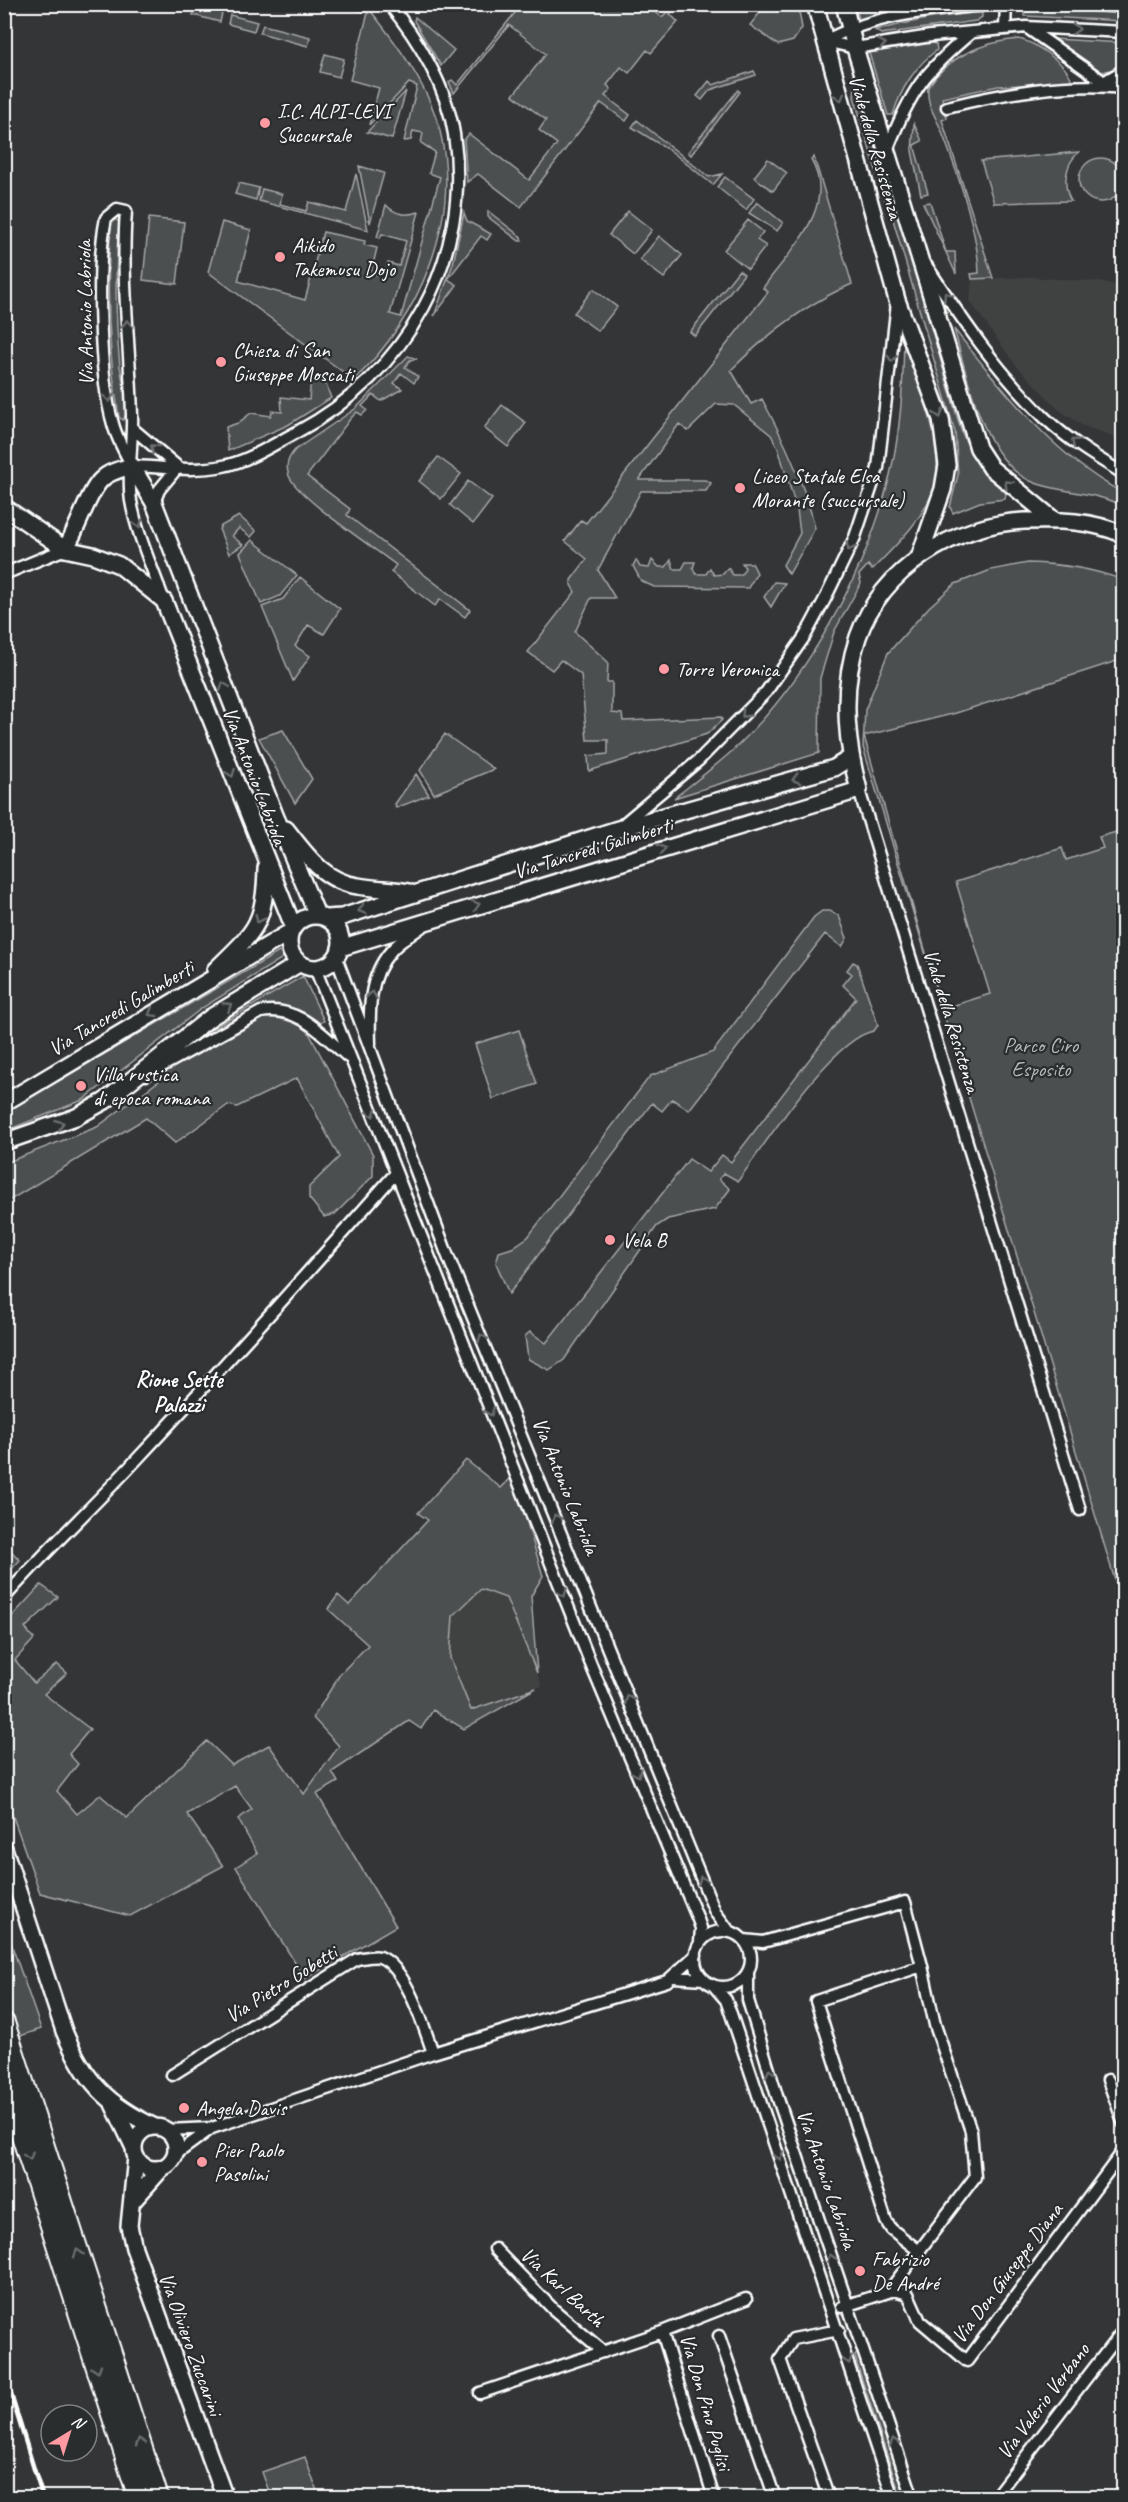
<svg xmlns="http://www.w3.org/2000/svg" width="1128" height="2502" font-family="Caveat,sans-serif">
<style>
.built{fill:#404243}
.green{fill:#4c4f50;stroke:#a6a7a8;stroke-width:1.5}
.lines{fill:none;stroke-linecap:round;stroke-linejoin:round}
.street-casing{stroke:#fff;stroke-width:15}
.secondary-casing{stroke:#fff;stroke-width:20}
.highway-casing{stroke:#fff;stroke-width:24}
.street{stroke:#2a2d2e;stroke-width:10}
.secondary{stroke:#2a2d2e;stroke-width:15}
.highway{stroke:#2a2d2e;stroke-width:20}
.rail{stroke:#fff;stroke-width:4.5}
.oneway{stroke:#6a6c6d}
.poi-dot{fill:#ff9aa2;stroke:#2a2d2e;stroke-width:2}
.labels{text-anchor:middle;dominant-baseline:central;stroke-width:4.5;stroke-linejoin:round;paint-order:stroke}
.poi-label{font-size:21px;fill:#fff;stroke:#2a2d2e;text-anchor:start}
.street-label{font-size:21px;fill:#fff;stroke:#2a2d2e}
.park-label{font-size:21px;fill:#b7b9b9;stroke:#2a2d2e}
.neighbourhood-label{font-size:22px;font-weight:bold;fill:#fff;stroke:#2a2d2e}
</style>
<rect width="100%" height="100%" fill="#333536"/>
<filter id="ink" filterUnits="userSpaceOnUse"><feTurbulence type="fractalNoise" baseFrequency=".0167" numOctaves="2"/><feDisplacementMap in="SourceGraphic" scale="12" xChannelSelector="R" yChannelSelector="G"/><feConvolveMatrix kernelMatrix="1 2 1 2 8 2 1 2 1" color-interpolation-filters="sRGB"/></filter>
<g filter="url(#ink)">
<path class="built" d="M 1029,277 L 1102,282 L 1123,286 L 1123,444 L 1105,433 L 1083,426 L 1058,409 L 1014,363 L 970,301 L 972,279 Z
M 489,1556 L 542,1686 L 456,1721 L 432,1632 Z"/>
<path class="green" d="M 522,4 L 646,5 L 662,17 L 674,5 L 678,5 L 670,14 L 678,22 L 651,53 L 647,50 L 629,73 L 621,67 L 607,85 L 611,89 L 605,96 L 630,115 L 626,121 L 601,103 L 521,207 L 478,174 L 467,182 L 464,140 L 469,134 L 529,180 L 557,144 L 539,130 L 546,120 L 513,95 L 546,54 L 509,25 L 454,93 L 449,82 L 452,80 L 457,85 Z
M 352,5 L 366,5 C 395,41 429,86 440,131 C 462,221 418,319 354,380 L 208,272 L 222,222 L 251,230 L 238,281 L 305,300 L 323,232 L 365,241 L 364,245 L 377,248 L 371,273 L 384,277 L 388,263 L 399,266 L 406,241 L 382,234 L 380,238 L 377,237 L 386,205 C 396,215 406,216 419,212 L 390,314 L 401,317 L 440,177 L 429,173 L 435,152 L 421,143 L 423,133 L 413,131 L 411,140 L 404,141 L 417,86 L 409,83 L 369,125 L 379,88 L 350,80 L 368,13 L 352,8 Z
M 766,5 L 798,5 L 802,28 L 793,41 L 778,45 L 750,25 Z
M 855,5 L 870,5 L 884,11 L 860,22 Z
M 196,6 L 222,13 L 220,22 L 193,15 Z
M 1057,9 L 1123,14 L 1123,21 L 1024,16 L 1024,12 Z
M 973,13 L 982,13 L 982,17 L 976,21 L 881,34 L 875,30 L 931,18 Z
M 230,15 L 257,22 L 254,31 L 228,24 Z
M 415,17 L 454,50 L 441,66 L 414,21 Z
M 263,25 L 310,37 L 308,46 L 260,33 Z
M 1019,39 C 1034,42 1071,66 1072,83 L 998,86 L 942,98 L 947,118 L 942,120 L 993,278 L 972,279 L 971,274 L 979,273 C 978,233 958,174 943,135 C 937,117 926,107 928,87 C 948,56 983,42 1019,39 Z
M 1054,39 L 1123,43 L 1123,66 L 1100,73 L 1053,42 Z
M 932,43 L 936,44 L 937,50 C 916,65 900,90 893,115 L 888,115 L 869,53 Z
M 325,54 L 344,59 L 339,77 L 320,72 Z
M 754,71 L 756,75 L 710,90 L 702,100 L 697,96 L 709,81 L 713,85 Z
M 855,86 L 861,95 L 892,198 L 885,200 L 854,97 Z
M 738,90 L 740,92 L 691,155 L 688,152 Z
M 406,91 L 392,139 L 367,132 Z
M 637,120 L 709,177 L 722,174 L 713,185 L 672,152 L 632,127 Z
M 914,124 L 922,141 L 914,145 L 928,193 L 921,195 L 912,151 Z
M 1079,152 C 1065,164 1062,185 1071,201 L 994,203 L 981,161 Z
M 814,157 L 852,284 C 808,303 765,336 731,370 L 751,404 L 762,399 C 784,440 805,484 815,528 L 789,574 L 783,565 L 800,533 L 797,510 L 778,448 L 771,435 L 734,405 L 716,404 L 688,431 L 679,424 L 639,480 L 705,480 L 711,483 L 706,491 L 641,491 L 598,570 L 615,598 L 591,598 L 575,632 L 608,662 L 607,682 L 612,682 L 612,713 L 622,714 L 623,721 L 721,717 L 722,720 L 707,734 L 589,771 L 588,756 L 608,754 L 608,740 L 587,740 L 581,675 L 561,660 L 552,670 L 528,652 L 575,592 L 571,585 L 571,580 L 587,559 L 565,541 L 581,520 L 586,523 L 768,292 L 763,288 C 788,252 839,208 811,160 Z
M1079 180a22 22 0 1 1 44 0a22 22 0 1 1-44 0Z
M 768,159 L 787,173 L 773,191 L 754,177 Z
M 359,166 L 384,173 L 370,223 Z
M 356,174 L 368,230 L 259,201 L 262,189 L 282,194 L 280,204 L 306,211 L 309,202 L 346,212 Z
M 725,177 L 754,199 L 746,210 L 717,187 Z
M 239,183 L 259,188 L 256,200 L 235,194 Z
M 757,202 L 783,223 L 777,231 L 749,213 Z
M 930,202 L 946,252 L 955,252 L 956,274 L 923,203 Z
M 488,211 L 521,237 L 522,241 L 519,241 L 488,217 Z
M 628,211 L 652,230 L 633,254 L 609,235 Z
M 464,213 L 467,221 L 491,234 L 487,240 L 481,236 L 448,279 L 457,285 L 434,316 L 453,264 Z
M 898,214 L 961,430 C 971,456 985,475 1006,493 L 1005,499 L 980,502 L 953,513 L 950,507 L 958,475 L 955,432 L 892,216 Z
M 149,218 L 184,222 L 177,284 L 143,280 Z
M 115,219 L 119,222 C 115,270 115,319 120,366 C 122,379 131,410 123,420 L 119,417 C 108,353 106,287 111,223 Z
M 748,220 L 763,232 L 757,240 L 766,246 L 748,269 L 724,250 Z
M 659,236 L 682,255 L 664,278 L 640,260 Z
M 739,270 L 744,274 L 695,336 L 690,332 Z
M 593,289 L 617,307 L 598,331 L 574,313 Z
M 954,329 C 1003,390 1053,456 1123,493 L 1123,506 C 1096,492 1063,493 1035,483 C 983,464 967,375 954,329 Z
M 904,339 C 917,381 950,452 932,494 C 919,524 894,547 872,570 L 868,565 L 859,575 L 861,583 L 834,632 L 820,678 L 819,753 L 674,798 C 693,783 713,768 731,752 C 805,684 867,572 890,475 C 901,430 903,385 904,339 Z
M 408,356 L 417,359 L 410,360 L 405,367 L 418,377 L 414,383 L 401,373 L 394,383 L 402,389 L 381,401 L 373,395 L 362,406 L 367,410 L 362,415 L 357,412 L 350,419 L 307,476 L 350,509 L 347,515 L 470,610 L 465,617 L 440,599 L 435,606 L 391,572 L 396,565 C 373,547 299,499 289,476 C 285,465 288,458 295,450 L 355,409 Z
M 311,378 L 326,385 L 331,398 L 288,425 L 228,451 L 226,427 L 238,423 L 251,413 L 271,416 L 272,411 L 282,412 L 281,397 L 309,400 Z
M 502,405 L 526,423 L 508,447 L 484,428 Z
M 438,457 L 461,474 L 441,499 L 419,481 Z
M 468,481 L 492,499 L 473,524 L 450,505 Z
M 239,516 L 256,531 L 251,537 L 239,528 L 232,536 L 243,545 L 229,554 L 219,529 L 221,526 Z
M 252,540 L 297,575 L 280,596 L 261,604 L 240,553 Z
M 636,560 L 640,567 L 649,568 L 652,560 L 659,567 L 666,567 L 671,560 L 674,569 L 682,569 L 686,562 L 695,562 L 693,568 L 696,574 L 706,574 L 710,568 L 714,575 L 723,574 L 728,568 L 733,575 L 741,575 L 745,568 L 742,563 L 752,563 L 757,573 L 748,588 L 654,587 L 641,581 L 633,566 Z
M 1028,563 C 1062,564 1091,568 1123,580 L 1123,659 L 956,713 L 864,736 L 942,1009 L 990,994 L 956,882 L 1062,848 L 1066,860 L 1103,848 L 1099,837 L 1123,830 L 1123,1607 L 863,747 L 865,710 L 888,653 L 929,607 L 955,584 L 991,570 Z
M 300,577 L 340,609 L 324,634 L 308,625 L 295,646 L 310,656 L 293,681 L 262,607 L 283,599 Z
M 774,582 L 785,583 L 771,607 L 764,597 Z
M 283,730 L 312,779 L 295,803 L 259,738 Z
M 445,734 L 494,769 L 434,794 L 420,770 Z
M 416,774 L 429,795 L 396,808 L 395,804 Z
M 822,911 L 830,911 L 839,916 L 847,938 L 842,947 L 825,934 L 689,1110 L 672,1099 L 662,1111 L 652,1103 L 509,1294 L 496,1263 L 499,1252 L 512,1248 L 528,1237 L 650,1076 L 713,1052 L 814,917 Z
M 279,952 L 284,956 L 281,959 L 202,1008 L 83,1100 L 5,1131 L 5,1112 Z
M 853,962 L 857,964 L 878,1025 L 874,1031 C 833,1037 764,1146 738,1181 L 724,1173 L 719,1179 L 730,1189 L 715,1209 L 668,1219 L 657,1226 L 564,1360 L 549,1370 L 528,1359 L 525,1336 L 530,1332 L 546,1343 L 689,1159 L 708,1172 L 722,1155 L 731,1162 L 856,998 L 843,985 L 852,974 L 847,970 Z
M 303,976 L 324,1021 L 307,1029 L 373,1155 L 373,1176 L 335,1214 L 324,1217 L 309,1198 L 309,1187 L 339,1157 L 297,1078 L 237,1107 L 228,1105 L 175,1143 L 146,1118 L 5,1203 L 5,1163 L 97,1127 L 160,1080 L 193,1040 Z
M 519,1030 L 537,1084 L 493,1099 L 475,1044 Z
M 466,1460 L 501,1488 L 513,1476 L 543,1576 L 531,1596 L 537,1673 L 506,1598 L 481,1589 L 453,1616 L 450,1658 L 471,1710 L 536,1688 L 464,1729 L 433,1710 L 421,1729 L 409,1721 L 332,1772 L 338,1782 L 317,1794 L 396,1926 L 305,1979 L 236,1867 L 257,1853 L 238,1819 L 252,1809 L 235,1786 L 187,1814 L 223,1866 L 130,1916 L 40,1893 L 5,1794 L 4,1625 L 41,1585 L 58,1597 L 25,1628 L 34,1639 L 15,1660 L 34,1683 L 57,1664 L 67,1673 L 44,1694 L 90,1729 L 69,1754 L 78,1764 L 57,1791 L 77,1814 L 100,1795 L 127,1818 L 207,1741 L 232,1765 L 269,1745 L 304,1794 L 339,1746 L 313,1718 L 340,1674 L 368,1645 L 328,1609 L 338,1595 L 349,1605 L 428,1520 L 418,1513 Z
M 5,1545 L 20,1560 L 5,1576 L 4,1576 Z
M 4,1923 L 41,2029 L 5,2041 L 4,2041 Z
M 858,2351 L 909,2497 L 901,2497 L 857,2364 L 855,2356 Z
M 305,2457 L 319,2497 L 271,2497 L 262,2472 Z"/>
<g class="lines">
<defs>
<path id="street" d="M 884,4 L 906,13
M 1100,4 L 1124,7
M 1026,27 L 1100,79 L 1100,86
M 1005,28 L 1006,4
M 825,41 L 855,48 L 931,36 L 1026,27 L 1124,32
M 825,41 C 876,13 937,10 994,4
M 1107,86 L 1107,80 L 1124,70
M 947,107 C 1004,93 1064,82 1124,88
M 888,148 C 911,90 924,72 972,32
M 926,265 C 961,318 998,373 1045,418 C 1068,440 1096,457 1124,474
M 132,428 L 178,467
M 132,466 C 161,467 194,472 223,466 C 249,461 274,444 297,432 C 406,374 473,258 454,134 C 447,88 419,40 389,4
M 132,466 C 125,453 117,439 113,424 C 99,378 96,265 106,218 L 117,209 L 126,211 C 121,279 130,347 132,415 C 133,443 127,474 131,501 C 137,535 153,569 164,601
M 154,503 L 159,490 L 178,467
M 4,574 L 65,549
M 859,790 L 1080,1510
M 622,825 L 699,760 L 766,692 L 805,636 L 825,599 L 855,537 L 878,468 L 897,303
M 336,957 L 447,1254 L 715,1912 L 729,1931
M 315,968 L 594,1672 L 697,1917 L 701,1928 L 700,1942
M 370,1044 C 369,1012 368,977 391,951 C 399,941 414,933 424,925
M 146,1075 L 261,1012 C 298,1005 322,1034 348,1057
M 4,1598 C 48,1548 95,1505 139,1457 C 226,1364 311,1269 395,1174
M695 1959a28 28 0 1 1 56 0a28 28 0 1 1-56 0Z
M 744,1940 L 763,1942 L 905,1902 L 922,1966 L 816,2001 L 886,2221 L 891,2229 L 919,2251
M 748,1973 L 748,2000 L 777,2096 L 913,2498
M 674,1977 L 704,1979
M 713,1985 L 726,2000 L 731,2014 L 893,2498
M 172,2075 L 357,1959 C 364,1958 373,1955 380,1957 C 406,1967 424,2027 433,2053
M 1108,2080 L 1124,2124
M 167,2130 L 212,2128 L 433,2053 L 667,1981 L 696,1955
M 175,2155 L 212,2128
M 495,2249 L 553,2309 L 604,2352
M 888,2292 L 975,2177 L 971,2131 L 935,2025 L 922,1966
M 842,2307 L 894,2290 L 908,2294 L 920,2321 L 967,2361 L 1124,2150
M 719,2336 L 775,2498
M 480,2393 L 662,2332
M 714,2498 L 662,2332 L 746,2299
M 829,2498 L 780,2359 L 793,2339 L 839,2330
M 994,2498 L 1124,2329"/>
<path id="secondary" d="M 815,4 L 897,300 L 941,419 L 947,465 L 943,489 L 919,558
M 844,4 L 855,48 L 978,448 L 991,468 L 1054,520
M 4,507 L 65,549 L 93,555 L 119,565 L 164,601 L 293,926
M 65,549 C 77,531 89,490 102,479 C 110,471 122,469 132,466 L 154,503 L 275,815 L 317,915
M 286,829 C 305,853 324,882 358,886 C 375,889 392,889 409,892
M289 942a26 26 0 1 1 52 0a26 26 0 1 1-52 0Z
M 326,918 L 342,917 L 618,829 L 834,768 L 850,758
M 340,948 L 859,790 C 845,739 841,687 858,637 C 882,568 956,524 1025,521 C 1059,520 1092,520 1124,535
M 215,970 C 255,931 265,925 266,868
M 4,1103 L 290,932
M 4,1142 L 76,1117 L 105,1101 L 211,1017 L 300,963
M 4,1848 L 64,2031 C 84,2080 107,2105 155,2127
M 113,2104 L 134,2148
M134 2148a21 21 0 1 1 42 0a21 21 0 1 1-42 0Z
M 136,2157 L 129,2226 L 134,2248 L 225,2498
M 132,2202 L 163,2167"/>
<path id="highway" d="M 4,2023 L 158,2498
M 4,2080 L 139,2498"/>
</defs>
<use href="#street" class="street-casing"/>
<use href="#secondary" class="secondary-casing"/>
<use href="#highway" class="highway-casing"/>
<use href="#street" class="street"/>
<use href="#secondary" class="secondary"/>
<use href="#highway" class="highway"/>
<path class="rail" d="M 4,2372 L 43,2498"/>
</g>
<defs><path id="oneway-chevron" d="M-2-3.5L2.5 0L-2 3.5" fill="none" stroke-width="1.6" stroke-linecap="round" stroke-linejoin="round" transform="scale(1.5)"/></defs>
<g class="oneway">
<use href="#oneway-chevron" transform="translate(1076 29) rotate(3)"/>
<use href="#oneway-chevron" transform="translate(882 44) rotate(-10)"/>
<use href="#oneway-chevron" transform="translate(840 97) rotate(74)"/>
<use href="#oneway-chevron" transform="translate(947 296) rotate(-125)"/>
<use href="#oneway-chevron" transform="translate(127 324) rotate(-93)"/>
<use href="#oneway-chevron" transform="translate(892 358) rotate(95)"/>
<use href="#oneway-chevron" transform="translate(109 398) rotate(82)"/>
<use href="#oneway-chevron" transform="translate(939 414) rotate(73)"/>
<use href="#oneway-chevron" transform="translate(1075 442) rotate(-141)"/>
<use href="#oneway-chevron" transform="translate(154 448) rotate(-139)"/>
<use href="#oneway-chevron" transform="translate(1008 484) rotate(-138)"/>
<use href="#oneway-chevron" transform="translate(138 524) rotate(73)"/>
<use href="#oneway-chevron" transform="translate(850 547) rotate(116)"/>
<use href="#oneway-chevron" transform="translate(224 686) rotate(-111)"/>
<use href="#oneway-chevron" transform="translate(745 714) rotate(134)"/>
<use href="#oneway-chevron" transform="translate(231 773) rotate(69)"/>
<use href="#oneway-chevron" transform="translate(796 779) rotate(164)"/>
<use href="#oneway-chevron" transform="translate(662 849) rotate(-17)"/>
<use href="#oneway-chevron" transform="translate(476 905) rotate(-17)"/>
<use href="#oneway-chevron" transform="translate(362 910) rotate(161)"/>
<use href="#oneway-chevron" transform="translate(259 919) rotate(116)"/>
<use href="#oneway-chevron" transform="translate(372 995) rotate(-81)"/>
<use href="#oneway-chevron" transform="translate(228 1006) rotate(-33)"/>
<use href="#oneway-chevron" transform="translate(152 1013) rotate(149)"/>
<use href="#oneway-chevron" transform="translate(372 1113) rotate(69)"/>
<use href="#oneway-chevron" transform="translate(60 1124) rotate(-22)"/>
<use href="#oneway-chevron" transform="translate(482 1338) rotate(-113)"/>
<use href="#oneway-chevron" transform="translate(490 1412) rotate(68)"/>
<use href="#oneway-chevron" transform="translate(556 1518) rotate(-112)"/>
<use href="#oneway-chevron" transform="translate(563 1593) rotate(68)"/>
<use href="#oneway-chevron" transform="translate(629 1699) rotate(-112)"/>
<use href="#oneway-chevron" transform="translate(637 1773) rotate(67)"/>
<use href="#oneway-chevron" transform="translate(702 1880) rotate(-112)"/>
<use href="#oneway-chevron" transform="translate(770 2073) rotate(-107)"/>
<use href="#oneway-chevron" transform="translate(29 2156) rotate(72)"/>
<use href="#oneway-chevron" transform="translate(779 2156) rotate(71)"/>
<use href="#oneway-chevron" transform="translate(78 2253) rotate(-108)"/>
<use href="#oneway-chevron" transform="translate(831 2258) rotate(-109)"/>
<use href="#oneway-chevron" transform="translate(848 2360) rotate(72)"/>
<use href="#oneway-chevron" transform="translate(97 2369) rotate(72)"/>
<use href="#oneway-chevron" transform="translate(140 2442) rotate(-108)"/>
<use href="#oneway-chevron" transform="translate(894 2442) rotate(-109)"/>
</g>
</g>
<g class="poi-dot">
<circle cx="265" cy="123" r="6"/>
<circle cx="280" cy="257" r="6"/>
<circle cx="221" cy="362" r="6"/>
<circle cx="740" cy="488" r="6"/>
<circle cx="664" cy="669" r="6"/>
<circle cx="81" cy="1086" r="6"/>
<circle cx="610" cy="1240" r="6"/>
<circle cx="184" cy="2108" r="6"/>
<circle cx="202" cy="2162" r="6"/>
<circle cx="860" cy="2271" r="6"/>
</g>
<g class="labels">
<g class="poi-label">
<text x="277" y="111">I.C. ALPI-LEVI<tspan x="277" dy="24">Succursale</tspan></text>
<text x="292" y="245">Aikido<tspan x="292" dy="24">Takemusu Dojo</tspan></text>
<text x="233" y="350">Chiesa di San<tspan x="233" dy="24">Giuseppe Moscati</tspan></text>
<text x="752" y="476">Liceo Statale Elsa<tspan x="752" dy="24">Morante (succursale)</tspan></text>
<text x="676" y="669">Torre Veronica</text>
<text x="93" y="1074">Villa rustica<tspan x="93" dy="24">di epoca romana</tspan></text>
<text x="622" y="1240">Vela B</text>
<text x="196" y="2108">Angela Davis</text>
<text x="214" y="2150">Pier Paolo<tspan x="214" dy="24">Pasolini</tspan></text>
<text x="872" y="2259">Fabrizio<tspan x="872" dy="24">De André</tspan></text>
</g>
<g class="street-label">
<text transform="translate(876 147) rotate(74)">Viale della Resistenza</text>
<text transform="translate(85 313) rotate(-91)">Via Antonio Labriola</text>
<text transform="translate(255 776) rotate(69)">Via Antonio Labriola</text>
<text transform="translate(593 848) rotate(-17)">Via Tancredi Galimberti</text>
<text transform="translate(121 1008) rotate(-31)">Via Tancredi Galimberti</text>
<text transform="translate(952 1021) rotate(73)">Viale della Resistenza</text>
<text transform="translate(566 1486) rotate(68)">Via Antonio Labriola</text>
<text transform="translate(281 1984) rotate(-32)">Via Pietro Gobetti</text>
<text transform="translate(827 2179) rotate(71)">Via Antonio Labriola</text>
<text transform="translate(1007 2273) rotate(-53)">Via Don Giuseppe Diana</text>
<text transform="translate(563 2287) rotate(43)">Via Karl Barth</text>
<text transform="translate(191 2344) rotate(70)">Via Oliviero Zuccarini</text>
<text transform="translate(1043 2401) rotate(-53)">Via Valerio Verbano</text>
<text transform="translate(706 2402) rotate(74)">Via Don Pino Puglisi</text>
</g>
<g class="park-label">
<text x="1041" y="1045">Parco Ciro<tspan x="1041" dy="24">Esposito</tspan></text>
</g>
<g class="neighbourhood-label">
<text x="179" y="1380">Rione Sette<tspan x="179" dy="25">Palazzi</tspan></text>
</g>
</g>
<rect width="1128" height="2502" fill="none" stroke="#2a2d2e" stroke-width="24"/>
<rect x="12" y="12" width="1104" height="2478" fill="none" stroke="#fff" stroke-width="2" filter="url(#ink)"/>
<g transform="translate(69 2433) rotate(38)"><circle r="28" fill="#2a2d2e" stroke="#7f8182" stroke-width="1.5"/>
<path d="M0-4.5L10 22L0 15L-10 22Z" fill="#ff9aa2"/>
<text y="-9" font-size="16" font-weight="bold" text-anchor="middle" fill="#ffffff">N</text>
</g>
</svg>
